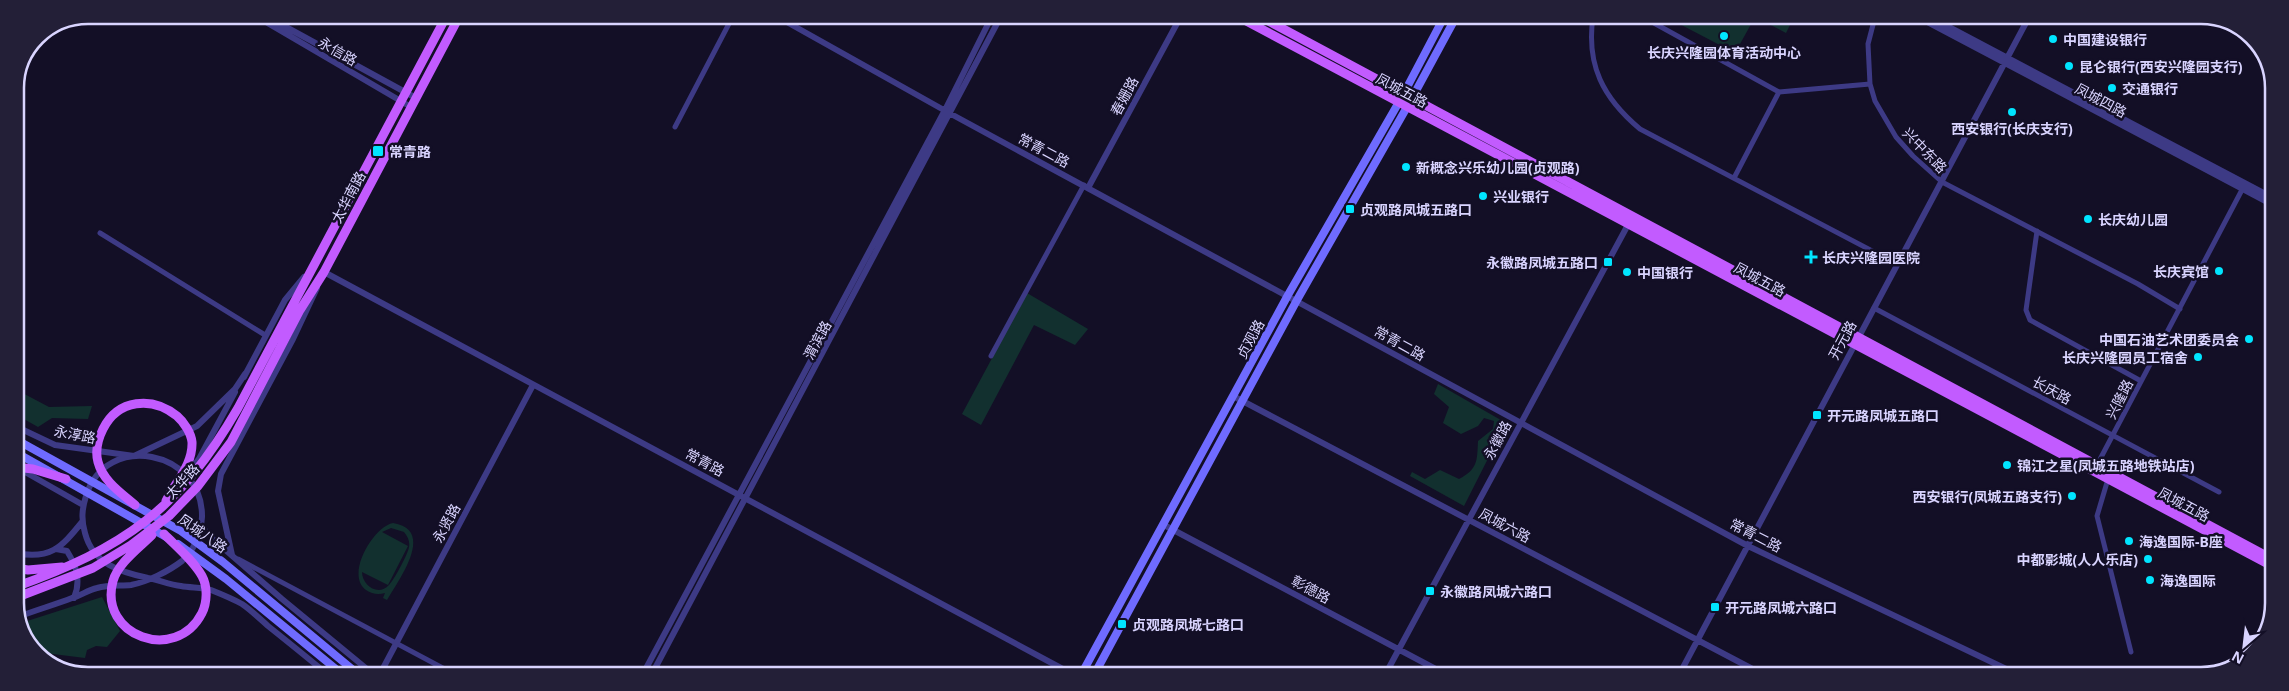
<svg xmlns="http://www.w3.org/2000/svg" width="2289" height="691" font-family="'Noto Sans','Noto Sans SC',sans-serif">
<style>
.green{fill:#12302f;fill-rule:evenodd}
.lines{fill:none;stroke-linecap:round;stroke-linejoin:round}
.minor{stroke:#3d3a85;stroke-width:5}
.tertiary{stroke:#3d3a85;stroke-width:6}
.secondary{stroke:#6f6bff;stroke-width:8}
.primary{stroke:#c25bff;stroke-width:9}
.poi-dot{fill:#00e5ff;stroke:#130f26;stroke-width:2}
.labels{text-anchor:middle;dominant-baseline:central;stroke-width:5;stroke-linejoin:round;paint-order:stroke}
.poi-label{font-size:14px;font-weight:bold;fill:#d9d4ff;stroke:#130f26;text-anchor:start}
.street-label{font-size:14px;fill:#d9d4ff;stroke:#130f26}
.rim{fill:none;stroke:#d9d4ff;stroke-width:2.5}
</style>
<rect width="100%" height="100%" fill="#130f26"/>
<path class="green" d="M 1671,17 L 1755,17 L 1735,53 L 1670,19 Z
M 1765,17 L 1794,17 L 1786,33 L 1763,21 Z
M 1027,293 L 1088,329 L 1075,345 L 1034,325 L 981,425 L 962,414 Z
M 1438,384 L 1506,423 L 1464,506 L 1410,476 L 1412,472 L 1425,479 L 1440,470 L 1459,479 C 1478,469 1477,461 1478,441 L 1493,429 L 1494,421 L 1484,418 L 1478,426 L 1461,434 L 1443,423 L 1449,407 L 1434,394 Z
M 15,389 L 49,407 L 92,406 L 88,419 L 52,418 L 38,427 L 15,414 Z
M 393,523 C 436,530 399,579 387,600 L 383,598 L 385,593 C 378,595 372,594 366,590 C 345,575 373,527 393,523 ZM 391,528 L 404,532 C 408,537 410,541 409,547 C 408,554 394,580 389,585 C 378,597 362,585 362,572 L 388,585 L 408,546 L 382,532 Z
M 102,597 L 120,631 L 107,647 L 96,646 L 87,650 L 85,658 L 37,652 L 30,648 L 21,623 Z"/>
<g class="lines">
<path class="minor" d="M 1593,17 C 1586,65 1603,98 1640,129 L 1897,264
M 1643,17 L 1779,92 L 1870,84 L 1875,101 L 1896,137 L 1913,156 L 1942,182 L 2138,284 L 2180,309
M 2216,18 L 2234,27
M 1870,84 L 1868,44 L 1875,17
M 675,127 L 733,16
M 1734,178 L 1779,92
M 2037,231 L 2026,310 L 2030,320 L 2141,381
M 100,233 L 265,335
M 1874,308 L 2219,492
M 991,356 L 1084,185
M 2097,465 L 2244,186
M 2108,479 L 2097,516 L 2131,652
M 238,559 L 454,674"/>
<path class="tertiary" d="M 254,15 L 411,107
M 264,15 L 416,98
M 776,16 L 951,114 L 1748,546 L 2021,676
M 1918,17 L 2273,205
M 1930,17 L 2273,198
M 1088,188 L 1181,16
M 323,274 L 324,272 L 1074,675
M 244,377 L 285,300 L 304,277
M 1233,396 L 1764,675
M 15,426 L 55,445 L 134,456 L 197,426 L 235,389 L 245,374
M 18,468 L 83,505
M 186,475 L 199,459 L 235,392
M 1164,525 L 1447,675
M 201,526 L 214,540 L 282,599 L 373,674
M 56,549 L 67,551 C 77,567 81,581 74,598
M 15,553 C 50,560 61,548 82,522
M 232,555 L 218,491 L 221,474 L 293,339 L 317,288
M 18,617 C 36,610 54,605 72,598 C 80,596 88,590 97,588 C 108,585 120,586 131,585 C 147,582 169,571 182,561 C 194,551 201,533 202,517 C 203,450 106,431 86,496 C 82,509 81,519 85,533 C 93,564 120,572 148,578 C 159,580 170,585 181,586 C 191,588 202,587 211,590 C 221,594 233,599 242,604 C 251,610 260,619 268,626 C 288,642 308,658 327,674
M 380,674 L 533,385
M 643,674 L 945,110 L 992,16
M 652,674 L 1001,16
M 1385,675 L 1630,221
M 1679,675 L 2029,17"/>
<path class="secondary" d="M 15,439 L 181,531 L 223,562 L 358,674
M 15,452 L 168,538
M 178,544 L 226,579 L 342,674
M 1081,675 L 1288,295 L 1403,95 L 1444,17
M 1094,675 L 1297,300 L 1411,100 L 1456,17"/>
<path class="primary" d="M 1237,16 L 2272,566
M 1259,16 L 2272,559
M 15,467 L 33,469 L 66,479
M 135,505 C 121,493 103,481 98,462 C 95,451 98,439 103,429 C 118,399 152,396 177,416 C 184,422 191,433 192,442 C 193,465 175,482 166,501
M 152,535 C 139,548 118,563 113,581 C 98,636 176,664 202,613 C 207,603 208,587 202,576 C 193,560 177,547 164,534
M 15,568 L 28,570 L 62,567
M 15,587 C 124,548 179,510 238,408 L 447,15
M 15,598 L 93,568 L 131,545 L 169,516 L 198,486 L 231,442 L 300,310 L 324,272 L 460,15"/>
</g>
<g class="poi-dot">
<circle cx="1724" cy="36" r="5"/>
<circle cx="2053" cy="39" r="5"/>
<circle cx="2069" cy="66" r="5"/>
<circle cx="2112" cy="88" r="5"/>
<circle cx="2012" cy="112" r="5"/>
<rect x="372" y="145" width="12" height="12" rx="2.5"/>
<circle cx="1406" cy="167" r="5"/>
<circle cx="1483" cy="196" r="5"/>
<rect x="1345" y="204" width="10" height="10" rx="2.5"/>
<circle cx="2088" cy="219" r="5"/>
<path d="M1808.5 249.5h5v5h5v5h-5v5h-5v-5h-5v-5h5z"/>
<rect x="1603" y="257" width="10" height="10" rx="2.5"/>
<circle cx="2219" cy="271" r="5"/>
<circle cx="1627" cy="272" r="5"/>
<circle cx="2249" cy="339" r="5"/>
<circle cx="2198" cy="357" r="5"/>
<rect x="1812" y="410" width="10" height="10" rx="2.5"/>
<circle cx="2007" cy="465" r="5"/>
<circle cx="2072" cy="496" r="5"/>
<circle cx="2129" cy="541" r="5"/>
<circle cx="2148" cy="559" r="5"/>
<circle cx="2150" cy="580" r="5"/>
<rect x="1425" y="586" width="10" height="10" rx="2.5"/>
<rect x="1710" y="602" width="10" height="10" rx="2.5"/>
<rect x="1117" y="619" width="10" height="10" rx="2.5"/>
</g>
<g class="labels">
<g class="poi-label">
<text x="2063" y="39">中国建设银行</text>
<text x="1724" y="52" text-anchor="middle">长庆兴隆园体育活动中心</text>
<text x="2079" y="66">昆仑银行(西安兴隆园支行)</text>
<text x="2122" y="88">交通银行</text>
<text x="2012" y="128" text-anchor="middle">西安银行(长庆支行)</text>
<text x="389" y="151">常青路</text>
<text x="1416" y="167">新概念兴乐幼儿园(贞观路)</text>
<text x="1493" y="196">兴业银行</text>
<text x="1360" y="209">贞观路凤城五路口</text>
<text x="2098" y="219">长庆幼儿园</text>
<text x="1822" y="257">长庆兴隆园医院</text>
<text x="1598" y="262" text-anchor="end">永徽路凤城五路口</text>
<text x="2209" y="271" text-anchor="end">长庆宾馆</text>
<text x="1637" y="272">中国银行</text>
<text x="2239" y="339" text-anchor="end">中国石油艺术团委员会</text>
<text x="2188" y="357" text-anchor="end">长庆兴隆园员工宿舍</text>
<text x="1827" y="415">开元路凤城五路口</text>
<text x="2017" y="465">锦江之星(凤城五路地铁站店)</text>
<text x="2062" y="496" text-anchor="end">西安银行(凤城五路支行)</text>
<text x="2139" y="541">海逸国际-B座</text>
<text x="2138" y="559" text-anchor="end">中都影城(人人乐店)</text>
<text x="2160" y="580">海逸国际</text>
<text x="1440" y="591">永徽路凤城六路口</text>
<text x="1725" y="607">开元路凤城六路口</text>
<text x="1132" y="624">贞观路凤城七路口</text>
</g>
<g class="street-label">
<text transform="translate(338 51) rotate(30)">永信路</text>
<text transform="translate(1402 90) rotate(28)">凤城五路</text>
<text transform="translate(1124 96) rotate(-62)">春姗路</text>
<text transform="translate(2101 100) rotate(28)">凤城四路</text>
<text transform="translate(1044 150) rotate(28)">常青二路</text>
<text transform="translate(1925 150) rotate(46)">兴中东路</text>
<text transform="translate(348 197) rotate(-62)">太华南路</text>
<text transform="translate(1760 279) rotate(28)">凤城五路</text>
<text transform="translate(1250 339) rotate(-62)">贞观路</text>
<text transform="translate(817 340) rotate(-62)">渭滨路</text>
<text transform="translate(1842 340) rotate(-62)">开元路</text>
<text transform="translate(1400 343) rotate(29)">常青二路</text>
<text transform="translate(2052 390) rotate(28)">长庆路</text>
<text transform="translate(2119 399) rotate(-63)">兴隆路</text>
<text transform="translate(75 434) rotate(11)">永淳路</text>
<text transform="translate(1497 440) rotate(-62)">永徽路</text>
<text transform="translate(705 462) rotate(28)">常青路</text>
<text transform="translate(182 481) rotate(-47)">太华路</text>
<text transform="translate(2184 504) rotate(28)">凤城五路</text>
<text transform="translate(446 523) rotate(-62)">永贤路</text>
<text transform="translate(1505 525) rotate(28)">凤城六路</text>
<text transform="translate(203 533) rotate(35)">凤城八路</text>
<text transform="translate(1756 535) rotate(27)">常青二路</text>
<text transform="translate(1311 589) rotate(28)">彰德路</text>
</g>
</g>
<path d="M0 0H2289V691H0ZM88 24H2201A64 64 0 0 1 2265 88V603A64 64 0 0 1 2201 667H88A64 64 0 0 1 24 603V88A64 64 0 0 1 88 24Z" fill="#231f37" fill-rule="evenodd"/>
<path class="rim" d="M88 24H2201A64 64 0 0 1 2265 88V603A64 64 0 0 1 2201 667H88A64 64 0 0 1 24 603V88A64 64 0 0 1 88 24Z"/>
<g transform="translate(2244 646) rotate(208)" stroke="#130f26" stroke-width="4" paint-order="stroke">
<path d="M0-4L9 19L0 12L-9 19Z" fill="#d9d4ff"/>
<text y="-8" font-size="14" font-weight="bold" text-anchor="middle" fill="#d9d4ff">N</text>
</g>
</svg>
